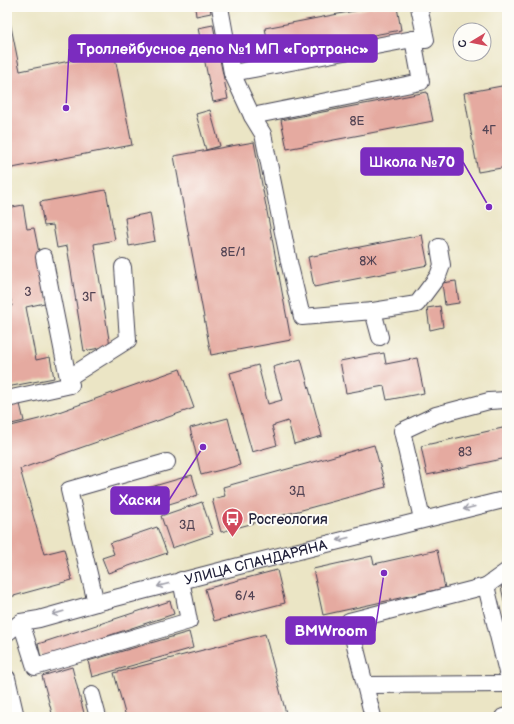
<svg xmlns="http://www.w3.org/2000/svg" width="514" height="724" font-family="'Balsamiq Sans',sans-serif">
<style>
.building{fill:#e5aaa0}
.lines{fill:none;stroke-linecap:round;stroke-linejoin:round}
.minor-casing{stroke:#403f50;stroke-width:18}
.minor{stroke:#fff;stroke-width:16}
.oneway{stroke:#9c9ca7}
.labels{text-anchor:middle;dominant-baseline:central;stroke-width:4;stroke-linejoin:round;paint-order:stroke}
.number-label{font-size:12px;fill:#534454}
.poi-label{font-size:14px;fill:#22223b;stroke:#fdfcf7;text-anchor:start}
.street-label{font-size:14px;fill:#22223b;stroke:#fdfcf7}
.leader{fill:none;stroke:#7b2cbf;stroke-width:1.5}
.callout-dot{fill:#7b2cbf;stroke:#fdfcf7;stroke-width:1.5}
.callout{fill:#7b2cbf;stroke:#7b2cbf;stroke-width:1.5}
.callout-label{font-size:15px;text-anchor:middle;font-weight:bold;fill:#fff}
</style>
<rect width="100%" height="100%" fill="#fdfcf7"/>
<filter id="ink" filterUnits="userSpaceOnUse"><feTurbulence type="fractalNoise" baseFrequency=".025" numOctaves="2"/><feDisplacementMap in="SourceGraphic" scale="8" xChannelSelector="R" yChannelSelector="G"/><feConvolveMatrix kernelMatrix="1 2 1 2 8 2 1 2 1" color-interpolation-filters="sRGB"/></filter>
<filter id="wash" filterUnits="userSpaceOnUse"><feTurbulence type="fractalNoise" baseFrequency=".012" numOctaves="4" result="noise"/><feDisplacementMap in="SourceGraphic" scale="16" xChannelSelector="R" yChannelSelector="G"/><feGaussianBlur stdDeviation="0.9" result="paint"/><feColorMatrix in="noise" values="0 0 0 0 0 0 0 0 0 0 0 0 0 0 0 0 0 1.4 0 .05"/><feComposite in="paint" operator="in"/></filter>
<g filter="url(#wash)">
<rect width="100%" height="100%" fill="#ebe5c5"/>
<g id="blocks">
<path class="building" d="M 7,7 L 20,71 L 114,52 L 132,145 L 7,169 Z
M 195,7 L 210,7 L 211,13 L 196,16 Z
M 375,7 L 397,7 L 401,30 L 270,54 L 265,28 Z
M 213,25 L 228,99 L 213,102 L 198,28 Z
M 507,85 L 507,167 L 478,172 L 464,93 Z
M 427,92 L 433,121 L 287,149 L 281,120 Z
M 210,110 L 220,146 L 206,150 L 196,114 Z
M 254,142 L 291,340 L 211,355 L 174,156 Z
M 106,190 L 115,240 L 94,244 L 110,346 L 84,351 L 67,246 L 57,248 L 53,225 L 44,226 L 40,202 Z
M 23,205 L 27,229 L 34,228 L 49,302 L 26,307 L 36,360 L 50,357 L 54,378 L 7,387 L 7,307 L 12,306 L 7,282 L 7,208 Z
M 150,213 L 155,241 L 129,246 L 125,218 Z
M 422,235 L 428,265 L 314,287 L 308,257 Z
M 456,281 L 459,303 L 445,305 L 442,283 Z
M 440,306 L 443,327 L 430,330 L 427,308 Z
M 384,353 L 386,364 L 417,358 L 424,393 L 387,400 L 384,386 L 346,393 L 340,361 Z
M 301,359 L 322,436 L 294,444 L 288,421 L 272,426 L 277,445 L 252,452 L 230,373 L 258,365 L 268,404 L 282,400 L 273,367 Z
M 180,369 L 194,408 L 20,469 L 44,554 L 64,549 L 72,580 L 10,597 L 7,584 L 7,427 L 39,419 Z
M 20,404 L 24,421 L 7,425 L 7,407 Z
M 228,418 L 240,465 L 201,475 L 190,428 Z
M 507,427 L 507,458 L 427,475 L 421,446 Z
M 374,445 L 386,487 L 221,532 L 212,499 L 225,496 L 223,487 Z
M 192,475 L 198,495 L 150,510 L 144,489 Z
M 202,502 L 213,534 L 172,548 L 161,516 Z
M 157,527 L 167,553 L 108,573 L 102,558 L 114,554 L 110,543 Z
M 437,550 L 445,588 L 323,615 L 313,569 L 372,556 L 374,564 Z
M 277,570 L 285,603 L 214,621 L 205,589 Z
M 507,585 L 507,610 L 506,610 L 501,587 Z
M 170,601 L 174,614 L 41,658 L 38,644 Z
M 189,632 L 193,648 L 92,677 L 88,661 Z
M 265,634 L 287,717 L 126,717 L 114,673 Z
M 72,667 L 85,717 L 53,717 L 42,676 Z"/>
</g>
</g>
<g filter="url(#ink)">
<use href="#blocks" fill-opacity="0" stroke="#403f50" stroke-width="1"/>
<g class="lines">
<defs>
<g id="minor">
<path d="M 220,7 L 232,73 L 252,116 L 263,134 L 289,262 L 302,317 L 373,311 L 380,337"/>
<path d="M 232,73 L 413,39"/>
<path d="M 252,116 L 421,82 L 413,39 L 426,40 L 419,7"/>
<path d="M 373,311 L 417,304 L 438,276 L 442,265 L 439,247"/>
<path d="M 68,378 L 128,340 L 123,267"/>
<path d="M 7,399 L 71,385 L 68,378 L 44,257"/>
<path d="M 422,519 L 402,431 L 436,415 L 489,401 L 507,400"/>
<path d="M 507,571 L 486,586 L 507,672"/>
<path d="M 96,603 L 69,490 L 167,462"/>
<path d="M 21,622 L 35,667 L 189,621 L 181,580"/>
<path id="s1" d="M 7,633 L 21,622 L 39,619 L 96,603 L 235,567 L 507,499"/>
<path d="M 7,678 L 16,717"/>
<path d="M 366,685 L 507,684"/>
<path d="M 92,695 L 98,717"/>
<path d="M 373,717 L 349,621 L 486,586"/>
<path d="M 503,717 L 507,716"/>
</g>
</defs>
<use href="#minor" class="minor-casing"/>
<use href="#minor" class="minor"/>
</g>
<defs><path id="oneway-shaft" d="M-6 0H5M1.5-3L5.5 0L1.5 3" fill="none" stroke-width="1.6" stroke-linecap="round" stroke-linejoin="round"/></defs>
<g class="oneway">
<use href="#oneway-shaft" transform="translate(469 508) rotate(166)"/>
<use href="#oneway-shaft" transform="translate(343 539) rotate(166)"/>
<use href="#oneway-shaft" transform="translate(163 585) rotate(165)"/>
<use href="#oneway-shaft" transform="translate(58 613) rotate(164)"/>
</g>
</g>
<defs>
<symbol id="bus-pin" viewBox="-11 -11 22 30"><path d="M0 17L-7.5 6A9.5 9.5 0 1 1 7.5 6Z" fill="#d1495b" stroke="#fdfcf7"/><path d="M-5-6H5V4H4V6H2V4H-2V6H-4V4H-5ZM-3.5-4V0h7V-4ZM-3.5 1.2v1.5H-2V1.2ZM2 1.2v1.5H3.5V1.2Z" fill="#fff"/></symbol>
</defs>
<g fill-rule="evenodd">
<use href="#bus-pin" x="220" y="506" width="25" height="34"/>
</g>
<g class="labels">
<g class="number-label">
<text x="357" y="121">8Е</text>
<text x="489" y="130">4Г</text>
<text x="233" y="252">8Е/1</text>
<text x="368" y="261">8Ж</text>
<text x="28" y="292">3</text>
<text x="89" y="297">3Г</text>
<text x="465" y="452">8З</text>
<text x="297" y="491">3Д</text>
<text x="187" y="525">3Д</text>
<text x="245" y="596">6/4</text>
</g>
<g class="poi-label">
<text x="248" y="519">Росгеология</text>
</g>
<g class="street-label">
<text stroke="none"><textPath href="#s1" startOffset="260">УЛИЦА СПАНДАРЯНА</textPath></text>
</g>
</g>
<path class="leader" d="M66 108L69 49M489 207L463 162M203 447L169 500M384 573L375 631"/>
<g class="callout-dot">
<circle cx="66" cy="108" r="4"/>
<circle cx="489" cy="207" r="4"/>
<circle cx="203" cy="447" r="4"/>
<circle cx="384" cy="573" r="4"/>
</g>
<g class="callout">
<rect x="69" y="35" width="308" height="27" rx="4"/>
<rect x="361" y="148" width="102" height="27" rx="4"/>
<rect x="111" y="487" width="58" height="27" rx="4"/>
<rect x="286" y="617" width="89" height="27" rx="4"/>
</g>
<g class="callout-label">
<text x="223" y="54">Троллейбусное депо №1 МП «Гортранс»</text>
<text x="412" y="167">Школа №70</text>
<text x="140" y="505">Хаски</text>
<text x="331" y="636">BMWroom</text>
</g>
<rect width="514" height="724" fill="none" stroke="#fdfcf7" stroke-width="24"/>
<g transform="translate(472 42) rotate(260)"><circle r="19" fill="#fdfcf7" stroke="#a5a5ac"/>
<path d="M0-3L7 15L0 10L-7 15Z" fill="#d1495b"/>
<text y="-6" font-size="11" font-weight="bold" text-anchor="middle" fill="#22223b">С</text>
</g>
</svg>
